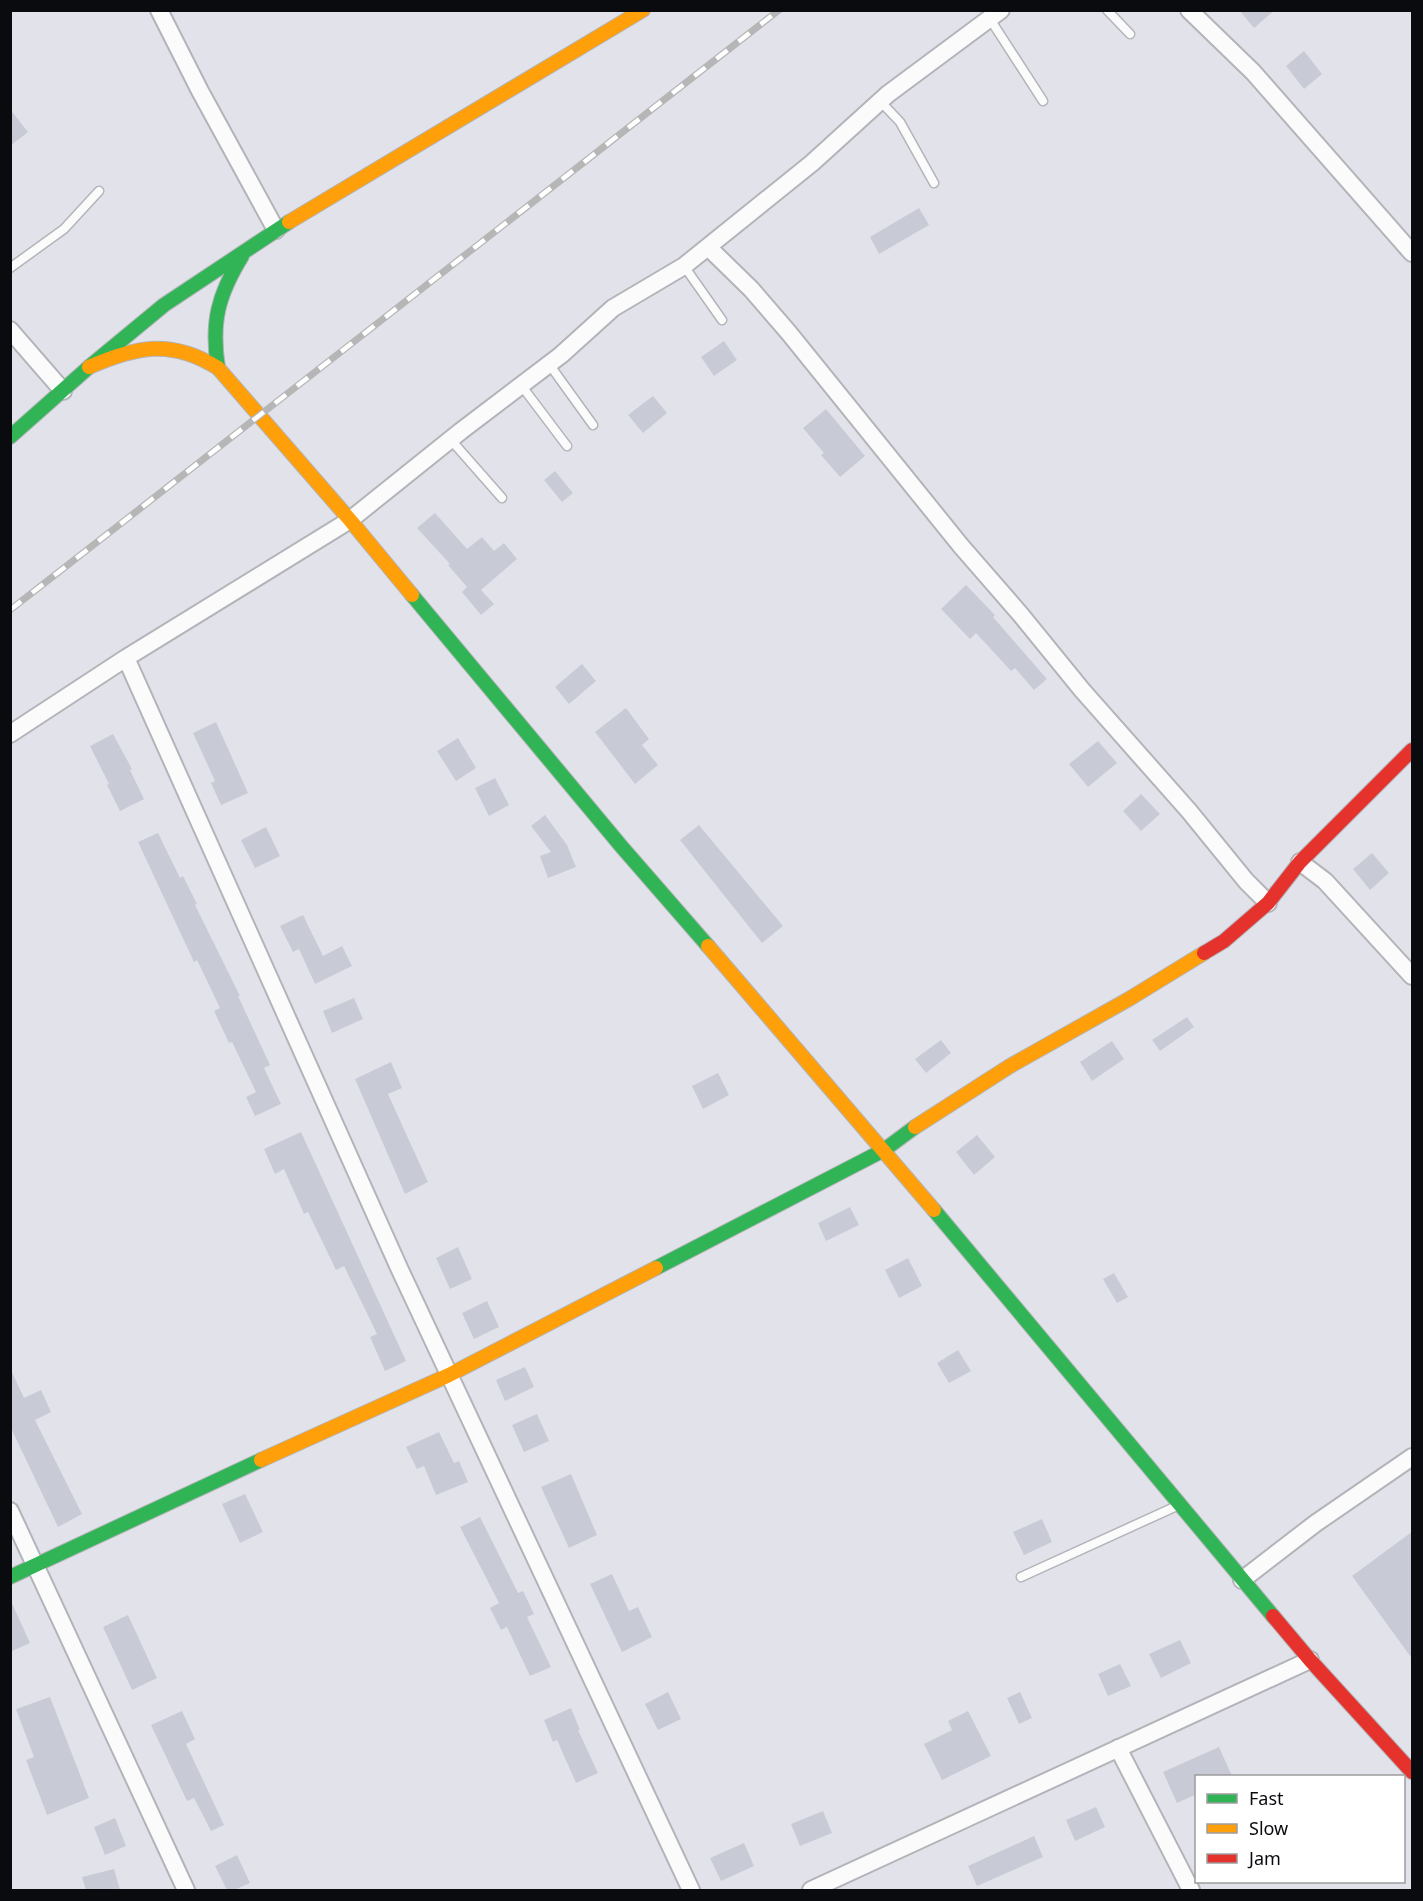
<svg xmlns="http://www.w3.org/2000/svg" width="1423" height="1901" font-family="'Noto Sans',sans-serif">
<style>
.building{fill:#c8cbd6}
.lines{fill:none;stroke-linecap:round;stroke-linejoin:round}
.lane-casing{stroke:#b3b4b9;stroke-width:11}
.street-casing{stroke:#b3b4b9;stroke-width:20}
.fast-casing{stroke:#b3b4b9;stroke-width:16}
.slow-casing{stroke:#b3b4b9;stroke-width:16}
.jam-casing{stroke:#b3b4b9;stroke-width:16}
.lane{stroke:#fbfbfc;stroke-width:8}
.street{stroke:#fbfbfc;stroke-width:16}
.fast{stroke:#30b455;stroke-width:14}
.slow{stroke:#ff9f0a;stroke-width:14}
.jam{stroke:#e5322d;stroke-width:14}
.rail-casing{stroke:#b6b6b7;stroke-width:7}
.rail{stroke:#fff;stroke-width:4.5;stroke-dasharray:14;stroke-linecap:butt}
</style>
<rect width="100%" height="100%" fill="#e2e3ea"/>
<path class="building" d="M 1239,10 L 1275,10 L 1254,28 Z
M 1304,51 L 1322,74 L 1304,89 L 1286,66 Z
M 10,109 L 28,132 L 10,146 Z
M 919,208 L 929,225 L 879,254 L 870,237 Z
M 724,341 L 737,360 L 714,376 L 701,357 Z
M 653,396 L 667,413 L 643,433 L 628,415 Z
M 826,409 L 865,456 L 840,477 L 821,455 L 824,453 L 803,428 Z
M 555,471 L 573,493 L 562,502 L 544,480 Z
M 435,513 L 467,549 L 482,537 L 494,551 L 504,543 L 517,559 L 481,590 L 494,604 L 481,615 L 462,592 L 467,587 L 448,565 L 450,564 L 417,528 Z
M 966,585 L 995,615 L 993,617 L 1047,679 L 1034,690 L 1015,668 L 1011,671 L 976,633 L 970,639 L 941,609 Z
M 582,664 L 596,681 L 569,704 L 555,687 Z
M 626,708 L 649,739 L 642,745 L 658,765 L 635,784 L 595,732 Z
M 216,722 L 248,793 L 221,805 L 211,783 L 215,781 L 193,733 Z
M 113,734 L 132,769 L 130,770 L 144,799 L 120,811 L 107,785 L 109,784 L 90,746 Z
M 458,738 L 476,768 L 456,781 L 437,751 Z
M 1098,741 L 1117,763 L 1088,787 L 1069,764 Z
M 495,778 L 509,805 L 489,816 L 475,788 Z
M 1141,794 L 1160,814 L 1141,831 L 1123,811 Z
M 545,815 L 567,845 L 576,867 L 548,878 L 540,856 L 551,852 L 531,826 Z
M 699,825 L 783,926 L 762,943 L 680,840 Z
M 266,827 L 280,856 L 255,868 L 241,840 Z
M 158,833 L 180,878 L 183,876 L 197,904 L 195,905 L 240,996 L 238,996 L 270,1065 L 264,1068 L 281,1104 L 255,1116 L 246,1097 L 256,1092 L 232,1042 L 229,1043 L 214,1011 L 220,1008 L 197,960 L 194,962 L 138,842 Z
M 1372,853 L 1389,873 L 1370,890 L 1353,869 Z
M 303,915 L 323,956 L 342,946 L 352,966 L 315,984 L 299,949 L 293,952 L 280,926 Z
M 354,998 L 363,1019 L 332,1033 L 323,1011 Z
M 1187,1017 L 1194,1027 L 1160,1051 L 1152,1040 Z
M 941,1040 L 951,1053 L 926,1073 L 915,1059 Z
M 1112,1041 L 1124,1059 L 1092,1081 L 1080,1062 Z
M 391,1062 L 402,1088 L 388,1094 L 428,1182 L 405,1194 L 355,1079 Z
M 718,1073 L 729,1095 L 703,1109 L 692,1086 Z
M 301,1132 L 406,1361 L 385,1371 L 370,1337 L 377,1334 L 344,1266 L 336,1270 L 308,1212 L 304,1214 L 284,1169 L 275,1174 L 264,1149 Z
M 977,1135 L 995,1157 L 974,1175 L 956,1152 Z
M 850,1207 L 859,1225 L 826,1241 L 818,1223 Z
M 458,1247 L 472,1279 L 450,1289 L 436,1258 Z
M 908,1258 L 922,1286 L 899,1298 L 885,1270 Z
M 1114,1273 L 1128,1297 L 1117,1303 L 1103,1279 Z
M 487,1301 L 499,1327 L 474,1339 L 462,1313 Z
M 958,1350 L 971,1371 L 949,1383 L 937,1363 Z
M 525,1367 L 534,1387 L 505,1401 L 496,1380 Z
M 10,1368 L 24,1398 L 41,1390 L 51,1412 L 35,1420 L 82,1514 L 58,1527 L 10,1426 Z
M 537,1414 L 549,1441 L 524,1452 L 512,1425 Z
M 439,1432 L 454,1463 L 459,1461 L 468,1482 L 436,1495 L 424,1466 L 417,1469 L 406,1447 Z
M 571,1474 L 597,1535 L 569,1548 L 541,1487 Z
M 245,1494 L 263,1532 L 240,1543 L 222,1504 Z
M 480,1517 L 518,1593 L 523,1591 L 534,1614 L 527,1617 L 551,1667 L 530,1676 L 507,1627 L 501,1630 L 490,1608 L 499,1603 L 460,1527 Z
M 1042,1519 L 1052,1542 L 1024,1555 L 1013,1532 Z
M 1413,1531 L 1413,1660 L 1352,1576 Z
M 612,1574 L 629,1611 L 638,1607 L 652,1637 L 622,1652 L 590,1584 Z
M 10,1599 L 30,1643 L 10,1652 Z
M 128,1615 L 157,1678 L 132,1690 L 103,1627 Z
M 1180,1640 L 1191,1663 L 1161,1678 L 1149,1654 Z
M 1120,1664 L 1131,1686 L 1108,1696 L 1098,1674 Z
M 668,1692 L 681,1719 L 658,1730 L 645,1704 Z
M 1020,1692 L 1032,1718 L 1019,1724 L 1007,1698 Z
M 50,1697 L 89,1798 L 47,1815 L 26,1760 L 34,1757 L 16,1709 Z
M 571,1708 L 580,1730 L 578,1730 L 598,1773 L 576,1783 L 557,1740 L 553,1742 L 544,1720 Z
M 182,1711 L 195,1739 L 186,1744 L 224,1825 L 211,1831 L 194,1798 L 187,1801 L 151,1725 Z
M 968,1711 L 991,1756 L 942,1780 L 924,1744 L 952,1730 L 948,1721 Z
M 1219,1747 L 1232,1776 L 1197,1776 L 1197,1794 L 1177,1803 L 1163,1772 Z
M 1096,1807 L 1105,1827 L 1075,1841 L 1066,1820 Z
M 823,1811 L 832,1833 L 800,1846 L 791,1824 Z
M 115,1818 L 126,1846 L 105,1855 L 94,1827 Z
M 1034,1836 L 1043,1857 L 977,1886 L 968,1866 Z
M 744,1843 L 754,1866 L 721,1881 L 710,1858 Z
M 237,1855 L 250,1883 L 234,1890 L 227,1890 L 215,1866 Z
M 114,1869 L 120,1890 L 86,1890 L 82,1877 Z"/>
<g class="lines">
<defs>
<path id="lane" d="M 1107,10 L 1130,34
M 990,19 L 1043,101
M 880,101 L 900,122 L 934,183
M 684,266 L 722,320
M 10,268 L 64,229 L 99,191
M 549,364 L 593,425
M 521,385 L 567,446
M 451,440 L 502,498
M 1021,1577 L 1179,1505"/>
<path id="street" d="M 159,10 L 200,91 L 276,230
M 1189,10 L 1253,72 L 1412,253
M 708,247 L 751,289 L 789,333 L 961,546 L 1021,615 L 1082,690 L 1189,811 L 1246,881 L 1268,903
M 10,330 L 63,391
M 126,658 L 400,1270 L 691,1890
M 10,734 L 126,658 L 350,520 L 461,431 L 561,355 L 613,308 L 684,266 L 812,163 L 888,94 L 1001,10
M 1300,862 L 1325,881 L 1412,976
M 10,1511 L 186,1890
M 1242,1580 L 1316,1523 L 1412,1457
M 1118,1748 L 1191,1890
M 811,1890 L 1310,1660"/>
<path id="fast" d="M 218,368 C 211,322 218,295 242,256
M 10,437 L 89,367 L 164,305 L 289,222
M 412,595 L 621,846 L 708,946
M 934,1210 L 1273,1616
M 656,1268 L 884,1150 L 915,1127
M 10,1577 L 261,1460"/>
<path id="slow" d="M 289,222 L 643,10
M 89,367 C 137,346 172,339 218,368 L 350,520 L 412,595
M 708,946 L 934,1210
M 915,1127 L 1010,1066 L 1129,999 L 1204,953
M 261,1460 L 449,1375 L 656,1268"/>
<path id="jam" d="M 1204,953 L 1224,941 L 1268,903 L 1300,862 L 1412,750
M 1273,1616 L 1310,1660 L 1412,1772"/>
</defs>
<use href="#lane" class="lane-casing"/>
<use href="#street" class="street-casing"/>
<use href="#fast" class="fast-casing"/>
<use href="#slow" class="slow-casing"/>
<use href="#jam" class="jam-casing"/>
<use href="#lane" class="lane"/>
<use href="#street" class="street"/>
<use href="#fast" class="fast"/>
<use href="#slow" class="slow"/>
<use href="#jam" class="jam"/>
<defs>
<path id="rail" d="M 10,610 L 779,10"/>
</defs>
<use href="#rail" class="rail-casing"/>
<use href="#rail" class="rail"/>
</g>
<rect width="1423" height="1901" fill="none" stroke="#0a0b0f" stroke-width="24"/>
<rect x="1195" y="1775" width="210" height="108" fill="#ffffff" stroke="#9d9d9f" stroke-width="1.5"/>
<rect x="1207" y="1794" width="30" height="9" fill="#30b455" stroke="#9d9d9f" stroke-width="1.5"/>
<text x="1249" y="1805" font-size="18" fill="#0a0b0f">Fast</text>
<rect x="1207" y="1824" width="30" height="9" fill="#ff9f0a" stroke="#9d9d9f" stroke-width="1.5"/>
<text x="1249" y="1835" font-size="18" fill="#0a0b0f">Slow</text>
<rect x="1207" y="1854" width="30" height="9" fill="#e5322d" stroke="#9d9d9f" stroke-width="1.5"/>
<text x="1249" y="1865" font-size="18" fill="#0a0b0f">Jam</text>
</svg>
